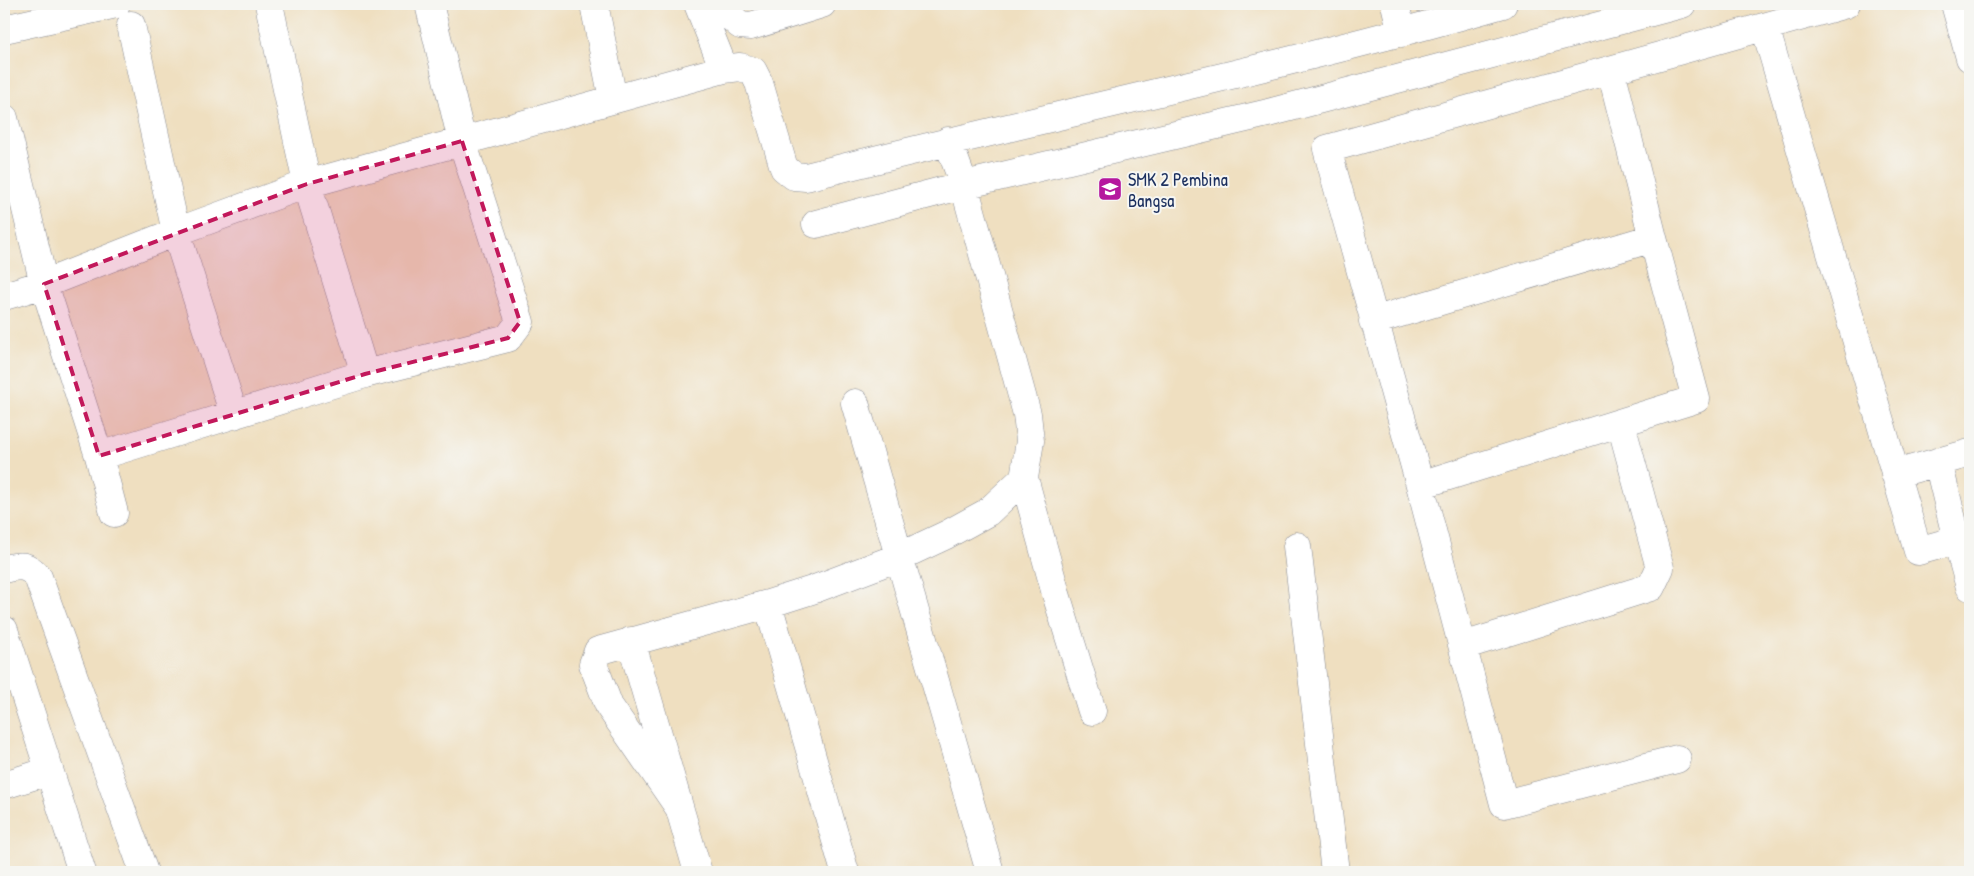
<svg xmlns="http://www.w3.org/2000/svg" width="1974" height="876" font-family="'Patrick Hand',sans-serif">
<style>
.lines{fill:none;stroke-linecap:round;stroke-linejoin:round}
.minor-casing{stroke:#85878f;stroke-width:29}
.minor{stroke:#fff;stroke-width:28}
.marked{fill:#c2185b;fill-opacity:0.2;stroke:#c2185b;stroke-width:4;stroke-dasharray:10 6;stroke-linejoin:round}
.labels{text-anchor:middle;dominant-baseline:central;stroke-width:4;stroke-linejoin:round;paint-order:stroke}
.poi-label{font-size:18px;fill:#1b2f5e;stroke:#f6f6f2;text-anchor:start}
</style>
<rect width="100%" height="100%" fill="#f6f6f2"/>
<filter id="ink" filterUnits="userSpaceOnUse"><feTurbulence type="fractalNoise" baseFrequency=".02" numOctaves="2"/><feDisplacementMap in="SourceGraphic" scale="10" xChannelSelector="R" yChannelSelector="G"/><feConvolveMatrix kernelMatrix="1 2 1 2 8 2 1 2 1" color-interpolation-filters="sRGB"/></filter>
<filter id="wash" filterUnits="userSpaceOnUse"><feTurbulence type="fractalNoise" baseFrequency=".0096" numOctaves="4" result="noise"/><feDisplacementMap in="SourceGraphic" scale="20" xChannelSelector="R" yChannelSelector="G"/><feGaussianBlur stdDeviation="1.12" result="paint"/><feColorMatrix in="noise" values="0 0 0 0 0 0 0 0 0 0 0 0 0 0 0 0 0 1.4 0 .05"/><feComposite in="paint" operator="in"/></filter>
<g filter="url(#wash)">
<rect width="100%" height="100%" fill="#efdfc0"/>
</g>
<g filter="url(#ink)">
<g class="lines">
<defs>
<path id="minor" d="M 269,4 L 307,184 L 365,374
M 594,4 L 613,99
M 698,4 L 724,69 L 740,67 L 753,71 L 759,83 L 784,168 L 794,176 L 806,177 C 1038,118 1273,70 1503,4
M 728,4 L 731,17 L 740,25 L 751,26 L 822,4
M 1395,4 L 1402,33
M 1955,4 L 1970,58
M 131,25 L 176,232 L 234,415
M 1765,27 L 1918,551 L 1957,540 L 1938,462 L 1895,474
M 4,29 L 116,4
M 4,118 L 44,284 L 99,456 L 114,513
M 816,224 L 964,185 L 1268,113 L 1682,4
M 4,296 L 44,284 L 176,232 L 307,184 L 724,69
M 1373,321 L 1653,238
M 855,403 L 990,872
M 99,456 L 365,374 L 508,338 L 520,322 L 462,141 L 429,4
M 1938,462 L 1970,453
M 1024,478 L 1056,594 L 1092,711
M 1420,485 L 1696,399 L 1653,238 L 1611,70
M 1957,540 L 1970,587
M 1297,546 L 1335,872
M 4,569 C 20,565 27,564 38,577 L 144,872
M 768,604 L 845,872
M 4,630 L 82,872
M 631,641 L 698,872
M 1463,646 L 1651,587 L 1660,568 L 1621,424
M 1677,759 L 1504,804 L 1420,485 L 1327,149 L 1846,4
M 4,785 L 49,771
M 678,806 L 609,706 L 593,664 L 598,651 L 768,604 L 812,590 L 899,557 L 946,535 L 988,512 L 1024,478 L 1030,441 L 1027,414 L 964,185 L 948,141"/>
</defs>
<use href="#minor" class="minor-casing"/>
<use href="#minor" class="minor"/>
</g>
</g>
<path class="marked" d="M 462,141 L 520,322 L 508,338 L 365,374 L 99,456 L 44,284 L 307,184 Z"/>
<defs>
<symbol id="school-square" viewBox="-11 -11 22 22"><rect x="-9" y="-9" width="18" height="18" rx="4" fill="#b5179e" stroke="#f6f6f2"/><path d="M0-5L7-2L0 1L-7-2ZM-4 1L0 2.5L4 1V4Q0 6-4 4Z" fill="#fff"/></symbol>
</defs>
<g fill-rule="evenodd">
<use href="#school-square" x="1096" y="175" width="28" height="28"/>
</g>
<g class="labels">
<g class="poi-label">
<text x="1128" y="179">SMK 2 Pembina<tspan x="1128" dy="21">Bangsa</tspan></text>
</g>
</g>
<rect width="1974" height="876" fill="none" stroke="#f6f6f2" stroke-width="20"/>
</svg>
